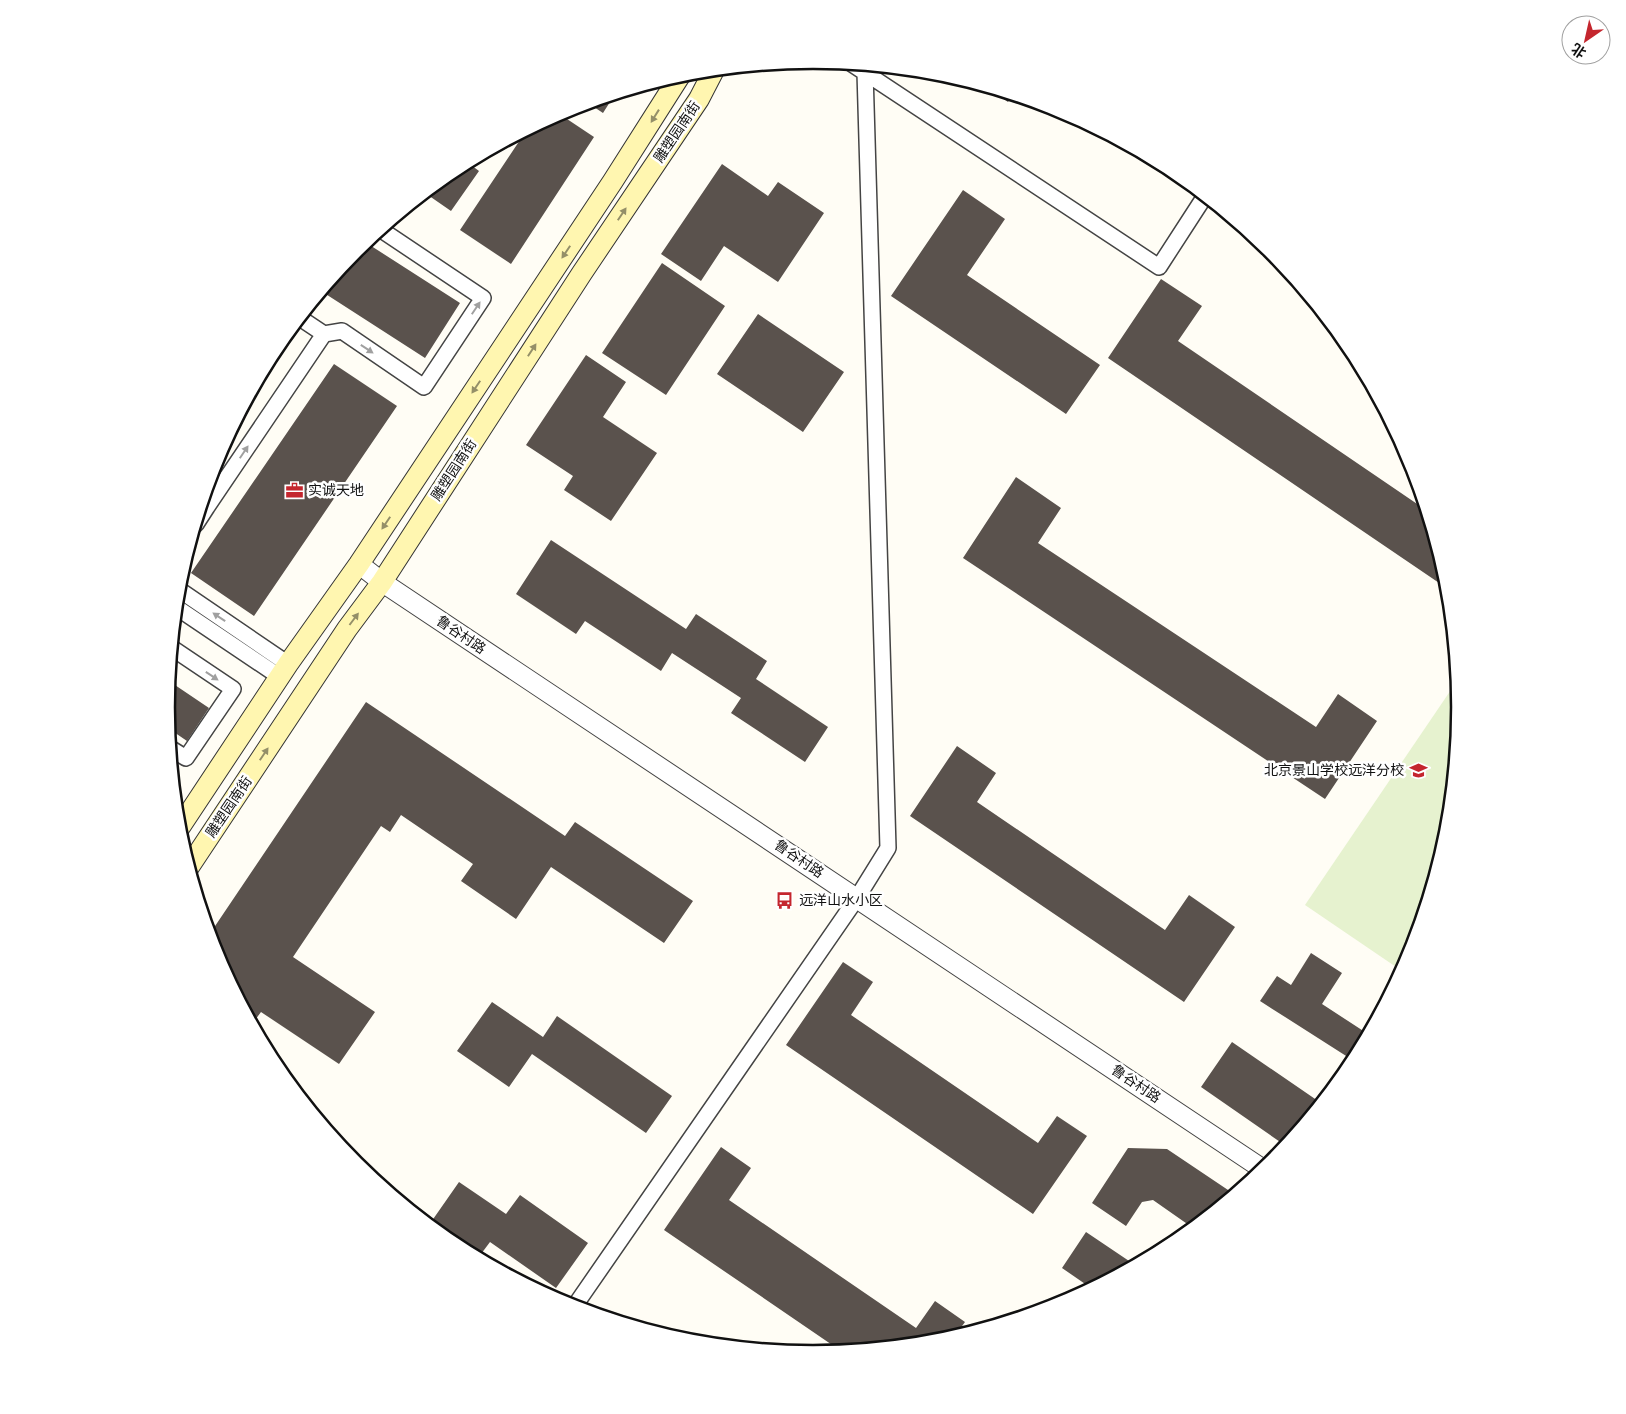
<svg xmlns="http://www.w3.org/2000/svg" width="1626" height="1414" font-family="Bitter,'Noto Sans SC',serif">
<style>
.pitch{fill:#e6f2cf}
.building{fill:#5a524d}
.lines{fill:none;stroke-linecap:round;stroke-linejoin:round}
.minor-casing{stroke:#444;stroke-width:18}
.tertiary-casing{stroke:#444;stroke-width:21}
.secondary-casing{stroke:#333;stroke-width:22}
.minor{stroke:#fff;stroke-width:15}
.tertiary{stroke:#fff;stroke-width:19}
.secondary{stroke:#fff6b0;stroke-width:20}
.oneway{fill:#948f68}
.oneway2{fill:#a0a0a0}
.labels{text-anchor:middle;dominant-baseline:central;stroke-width:5;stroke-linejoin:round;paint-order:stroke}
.street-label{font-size:14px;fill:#111;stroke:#fff}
.poi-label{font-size:14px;fill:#111;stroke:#fff;text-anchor:start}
.rim{fill:none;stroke:#111;stroke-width:2.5}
</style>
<rect width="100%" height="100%" fill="#fffdf5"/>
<path class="pitch" d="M 1457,681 L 1460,707 L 1448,834 L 1411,955 L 1402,971 L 1305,905 Z"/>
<path class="building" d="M 985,86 L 1013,95 L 1008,102 Z
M 615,94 L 603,113 L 588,103 Z
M 558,113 L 594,137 L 511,264 L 460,230 L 526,131 Z
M 467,162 L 479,171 L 451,211 L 425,193 L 454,169 Z
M 722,164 L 768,196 L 778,182 L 824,213 L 778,282 L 724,246 L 701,281 L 661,254 Z
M 963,190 L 1005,219 L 967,275 L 1100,365 L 1066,414 L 891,296 Z
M 365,242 L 460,303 L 425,358 L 321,291 L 356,249 Z
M 662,263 L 725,306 L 666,395 L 602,353 Z
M 1161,279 L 1202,306 L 1178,341 L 1426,510 L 1448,581 L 1448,589 L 1108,358 Z
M 758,314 L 844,372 L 803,432 L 717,374 Z
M 586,355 L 626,382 L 603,417 L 657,453 L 611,521 L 564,490 L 573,476 L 526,445 Z
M 334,364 L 397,406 L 254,616 L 191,573 Z
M 230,432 L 233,434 L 219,454 L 218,454 Z
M 1016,477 L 1061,508 L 1038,543 L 1316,727 L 1338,694 L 1377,721 L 1325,799 L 963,558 Z
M 551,540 L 686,629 L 696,614 L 767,661 L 756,679 L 828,727 L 805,762 L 731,713 L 741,698 L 672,653 L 661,671 L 585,621 L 576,634 L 516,594 Z
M 169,681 L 209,708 L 187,741 L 168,728 L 166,707 Z
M 366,702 L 565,836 L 575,822 L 693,901 L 664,943 L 551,867 L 516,919 L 461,881 L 473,864 L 401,815 L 390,832 L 381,826 L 293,957 L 375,1012 L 339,1064 L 261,1012 L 252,1024 L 215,954 L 209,935 Z
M 957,746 L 996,773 L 977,802 L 1165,930 L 1189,895 L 1235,927 L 1184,1002 L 910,816 Z
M 1311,953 L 1342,973 L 1322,1004 L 1368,1034 L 1354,1061 L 1260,1001 L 1277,976 L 1291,985 Z
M 843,962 L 873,982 L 851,1015 L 1038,1143 L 1057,1116 L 1087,1136 L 1033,1214 L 786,1045 Z
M 492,1002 L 543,1037 L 557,1016 L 672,1096 L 646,1133 L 532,1054 L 509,1087 L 457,1051 Z
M 1232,1042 L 1321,1103 L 1286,1146 L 1201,1087 Z
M 721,1147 L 751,1168 L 729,1200 L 916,1328 L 935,1301 L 965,1322 L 954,1337 L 939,1342 L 841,1351 L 664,1230 Z
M 1128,1148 L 1167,1149 L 1234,1194 L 1193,1228 L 1153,1200 L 1142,1202 L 1126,1226 L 1092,1203 Z
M 459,1182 L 506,1214 L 520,1195 L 588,1243 L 556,1288 L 490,1242 L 478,1258 L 453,1245 L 429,1225 Z
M 1086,1232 L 1135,1265 L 1091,1288 L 1062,1268 Z"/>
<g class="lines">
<defs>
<path id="minor" d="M 852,64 L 1159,267 L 1205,196
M 324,334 L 342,331 L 424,387 L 483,298 L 380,229
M 207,507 L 324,334 L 300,318
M 196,524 L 207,507 L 202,504
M 178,589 L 288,664
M 176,607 L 280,677
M 170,748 L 186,758 L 233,689 L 172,648
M 574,1307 L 857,898 L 888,848 L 865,72"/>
<path id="tertiary" d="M 359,564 L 382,582 L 1264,1170"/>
<path id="secondary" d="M 178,830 L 288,664 L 359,564 L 613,181 L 681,74
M 189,867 L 347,629 L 382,582 L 582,273 L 699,99 L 714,70"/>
</defs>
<use href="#minor" class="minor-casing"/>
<use href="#tertiary" class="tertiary-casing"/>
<use href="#secondary" class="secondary-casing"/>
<use href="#minor" class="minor"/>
<use href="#tertiary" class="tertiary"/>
<use href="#secondary" class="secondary"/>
</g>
<defs><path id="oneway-solid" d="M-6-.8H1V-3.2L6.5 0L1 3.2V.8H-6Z" transform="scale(1.25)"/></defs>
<g class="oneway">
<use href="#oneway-solid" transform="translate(655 116) rotate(122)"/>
<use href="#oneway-solid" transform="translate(622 214) rotate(-56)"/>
<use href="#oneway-solid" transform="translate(566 252) rotate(124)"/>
<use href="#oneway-solid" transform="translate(532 350) rotate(-57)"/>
<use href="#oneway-solid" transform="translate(476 387) rotate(124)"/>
<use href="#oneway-solid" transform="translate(386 523) rotate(124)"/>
<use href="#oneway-solid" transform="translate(354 619) rotate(-53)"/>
<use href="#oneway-solid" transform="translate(264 754) rotate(-56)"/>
</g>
<g class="oneway2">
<use href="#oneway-solid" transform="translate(476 308) rotate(-56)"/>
<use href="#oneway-solid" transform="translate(367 349) rotate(34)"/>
<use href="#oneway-solid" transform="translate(244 452) rotate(-56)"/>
<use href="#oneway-solid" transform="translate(219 617) rotate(-146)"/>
<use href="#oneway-solid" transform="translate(212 676) rotate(34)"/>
</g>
<defs>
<symbol id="office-bare" viewBox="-9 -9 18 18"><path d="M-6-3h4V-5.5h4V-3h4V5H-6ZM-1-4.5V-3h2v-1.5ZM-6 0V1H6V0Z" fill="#c4262e" stroke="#fff" stroke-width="2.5" paint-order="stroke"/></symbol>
<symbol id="school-bare" viewBox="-9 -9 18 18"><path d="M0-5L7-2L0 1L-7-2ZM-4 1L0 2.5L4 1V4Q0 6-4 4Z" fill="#c4262e" stroke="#fff" stroke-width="2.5" paint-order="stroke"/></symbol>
<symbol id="bus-bare" viewBox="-9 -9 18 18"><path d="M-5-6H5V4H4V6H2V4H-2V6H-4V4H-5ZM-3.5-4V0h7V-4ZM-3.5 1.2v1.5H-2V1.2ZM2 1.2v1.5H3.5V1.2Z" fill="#c4262e" stroke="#fff" stroke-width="2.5" paint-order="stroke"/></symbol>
</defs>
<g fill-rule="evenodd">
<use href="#office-bare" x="282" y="478" width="25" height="25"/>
<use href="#school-bare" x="1406" y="758" width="25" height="25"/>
<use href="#bus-bare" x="772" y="888" width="25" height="25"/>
</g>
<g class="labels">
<g class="street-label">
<text transform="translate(677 132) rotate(-56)">雕塑园南街</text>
<text transform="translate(454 470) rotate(-57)">雕塑园南街</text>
<text transform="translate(461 635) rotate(34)">鲁谷村路</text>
<text transform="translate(229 807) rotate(-56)">雕塑园南街</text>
<text transform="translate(799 859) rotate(34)">鲁谷村路</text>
<text transform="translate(1136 1084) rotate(34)">鲁谷村路</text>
</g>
<g class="poi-label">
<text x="308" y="490">实诚天地</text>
<text x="1404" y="770" text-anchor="end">北京景山学校远洋分校</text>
<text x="799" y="900">远洋山水小区</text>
</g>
</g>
<path d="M0 0H1626V1414H0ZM175 707a638 638 0 1 1 1276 0a638 638 0 1 1-1276 0Z" fill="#fff" fill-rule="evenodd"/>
<path class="rim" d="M175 707a638 638 0 1 1 1276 0a638 638 0 1 1-1276 0Z"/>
<g transform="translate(1586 40) rotate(214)"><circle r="24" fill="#ffffff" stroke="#a0a0a0"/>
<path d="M0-4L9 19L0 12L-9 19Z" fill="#c4262e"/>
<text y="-8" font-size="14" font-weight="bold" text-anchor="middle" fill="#111111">北</text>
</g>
</svg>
